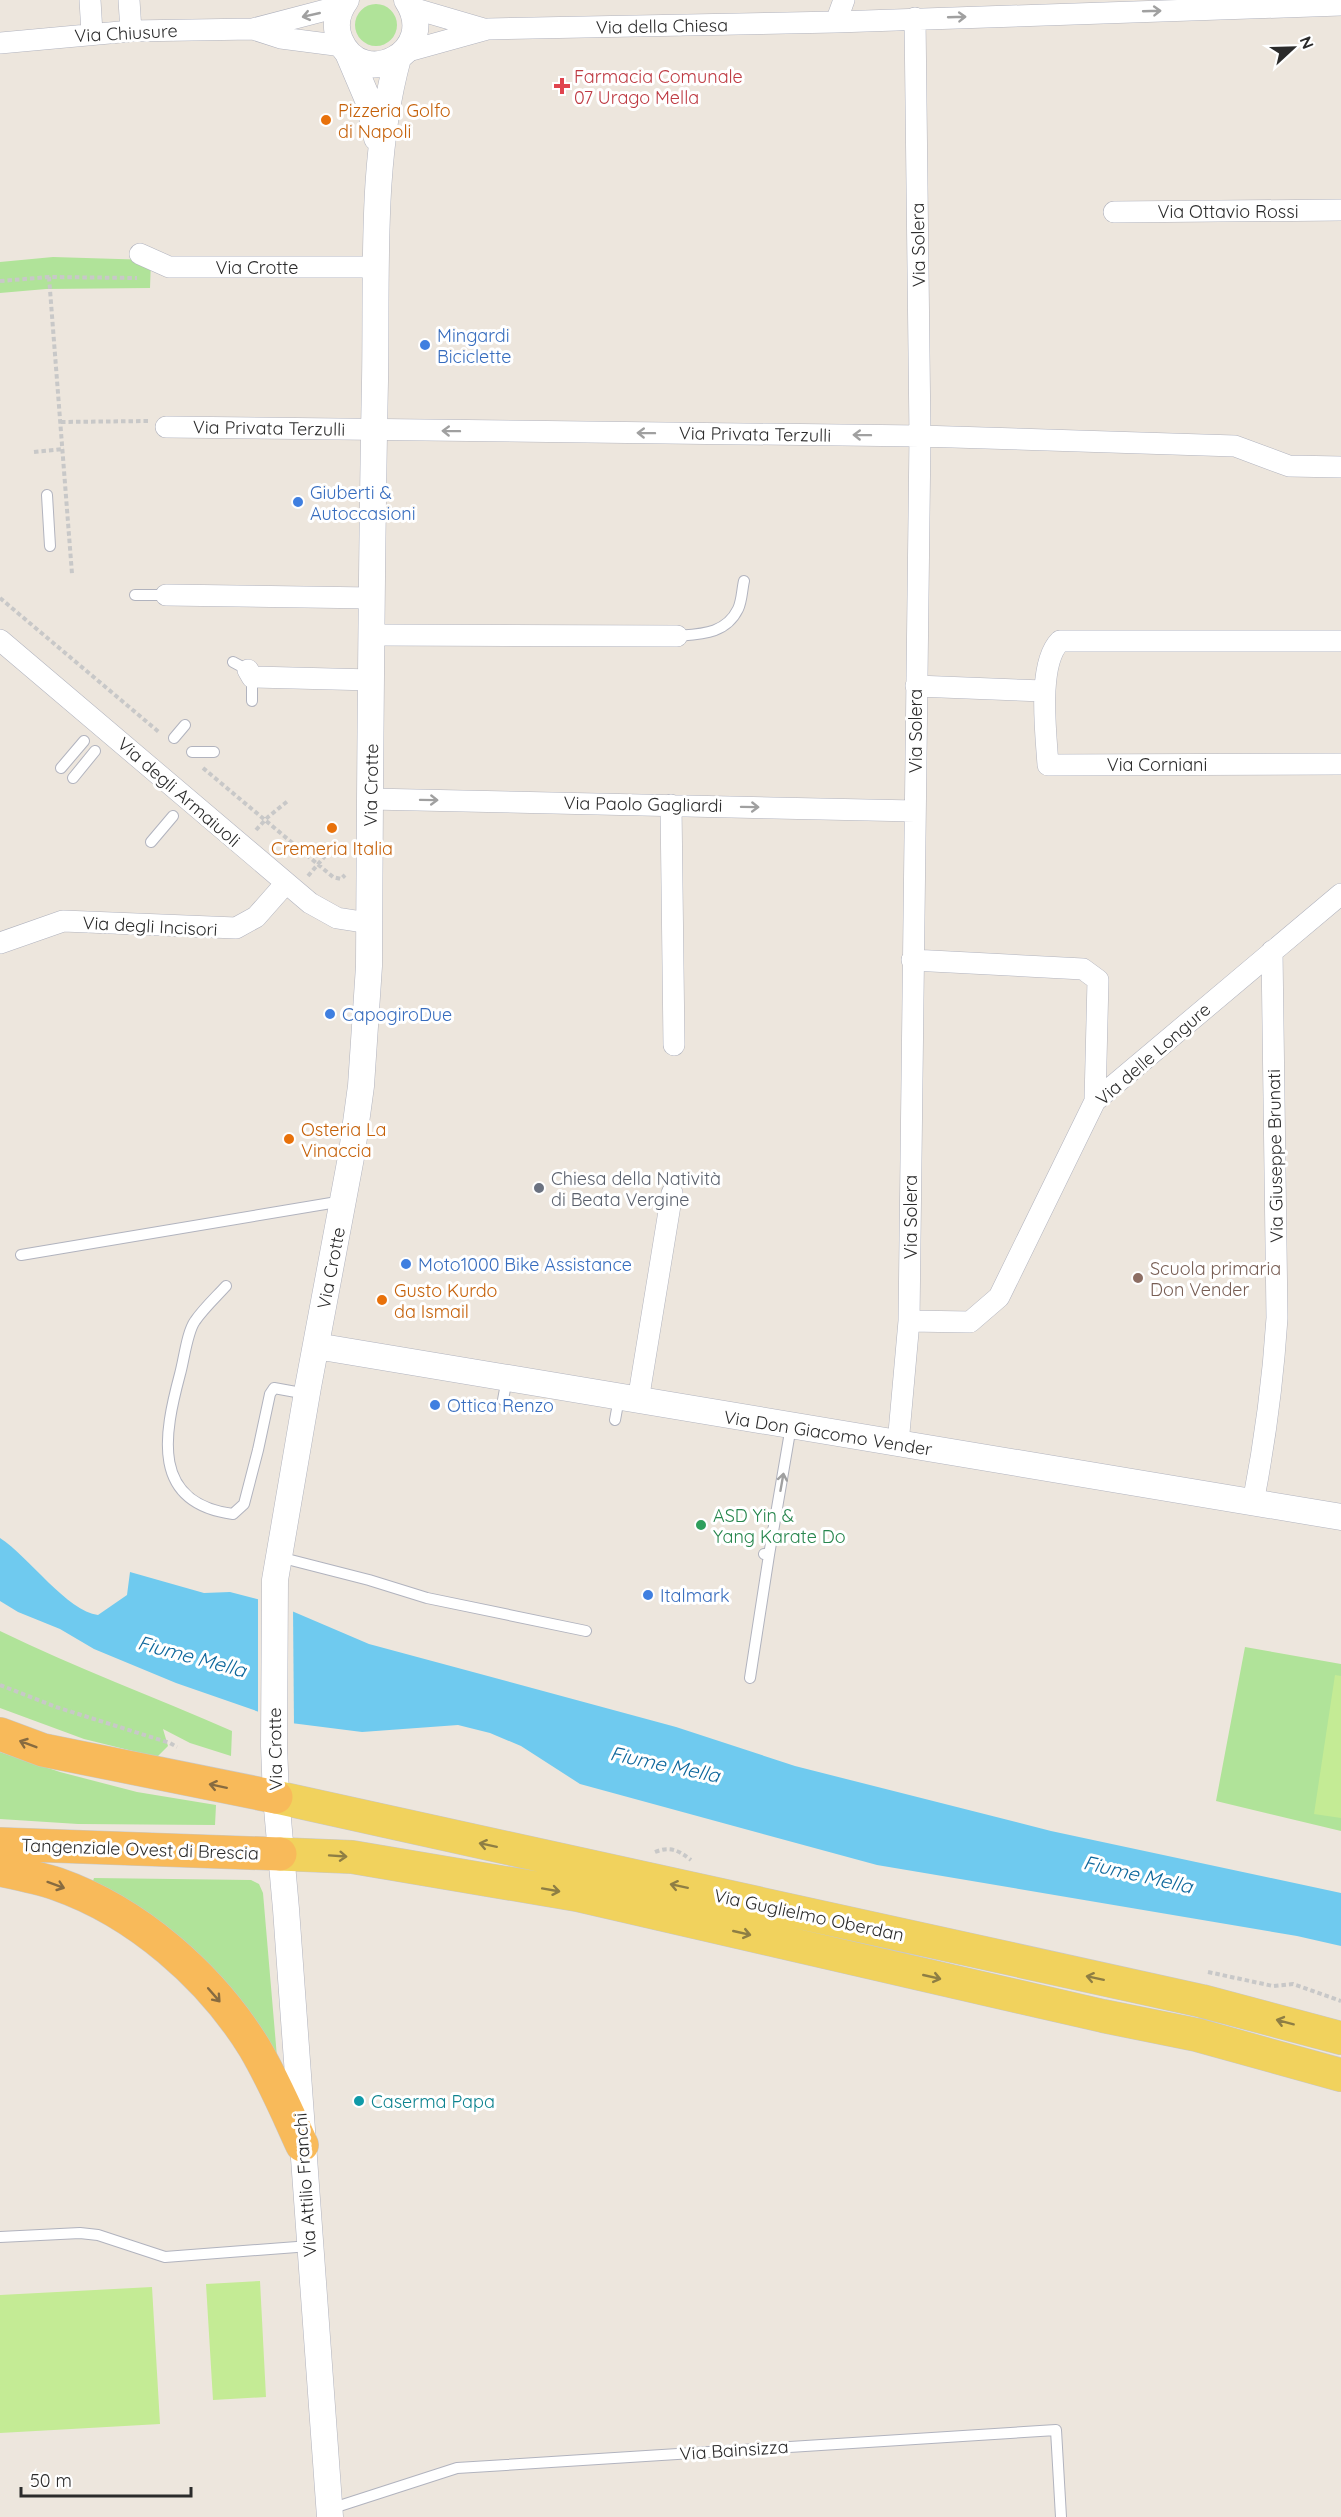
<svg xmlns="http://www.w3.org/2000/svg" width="1341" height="2517" font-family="Quicksand,sans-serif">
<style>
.green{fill:#b0e399}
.pitch{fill:#c4eb95}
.water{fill:#6fcaef}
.pier{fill:#ede6dd}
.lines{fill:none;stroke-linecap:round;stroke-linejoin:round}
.service-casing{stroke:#b1b3be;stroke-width:12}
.minor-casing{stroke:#b1b3be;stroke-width:22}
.tertiary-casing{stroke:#b1b3be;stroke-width:27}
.primary-casing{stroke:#c8c8c8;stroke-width:34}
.trunk-casing{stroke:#c8c8c8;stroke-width:34}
.path{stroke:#c8c8c8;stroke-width:4;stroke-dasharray:4.5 3;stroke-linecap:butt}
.service{stroke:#fff;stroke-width:10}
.minor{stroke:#fff;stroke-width:21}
.tertiary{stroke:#fff;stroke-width:26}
.primary{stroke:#f1d25d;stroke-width:33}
.trunk{stroke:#f8ba5a;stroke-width:33}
.oneway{stroke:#a0a0a0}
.oneway2{stroke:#876b40}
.oneway3{stroke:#8e7e44}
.health-dot{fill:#e0444e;stroke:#fff;stroke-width:2}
.food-dot{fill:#e8710a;stroke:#fff;stroke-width:2}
.shop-dot{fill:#3f7fe0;stroke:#fff;stroke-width:2}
.worship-dot{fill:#6b7280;stroke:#fff;stroke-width:2}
.education-dot{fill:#8d6e63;stroke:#fff;stroke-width:2}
.leisure-dot{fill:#2e9e5b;stroke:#fff;stroke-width:2}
.culture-dot{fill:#0f9aa8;stroke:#fff;stroke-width:2}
.labels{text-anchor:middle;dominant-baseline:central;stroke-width:6;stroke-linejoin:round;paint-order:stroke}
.street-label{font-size:18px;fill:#2b2b2b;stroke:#fff}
.health-label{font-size:18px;fill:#be3a42;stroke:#fff;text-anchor:start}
.food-label{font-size:18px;fill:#c56008;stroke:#fff;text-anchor:start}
.shop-label{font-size:18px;fill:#366cbe;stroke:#fff;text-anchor:start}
.worship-label{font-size:18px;fill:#5b616d;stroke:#fff;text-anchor:start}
.education-label{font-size:18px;fill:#785e54;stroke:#fff;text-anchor:start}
.leisure-label{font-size:18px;fill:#27864d;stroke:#fff;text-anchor:start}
.culture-label{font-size:18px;fill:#0d838f;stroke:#fff;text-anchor:start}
.water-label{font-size:20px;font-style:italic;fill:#0d679c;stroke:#fff}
</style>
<rect width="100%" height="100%" fill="#ede6dd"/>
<path class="green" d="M355 25a21 21 0 1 1 42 0a21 21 0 1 1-42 0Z
M 53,257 L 151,260 L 150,288 L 46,289 L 0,293 L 0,262 Z
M 0,1631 C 76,1668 155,1697 232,1731 L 231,1756 L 190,1743 L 163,1729 L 168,1746 L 157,1757 L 84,1739 L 0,1708 Z
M 1245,1647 L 1341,1664 L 1341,1831 L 1216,1801 Z
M 0,1752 L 60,1772 L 137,1792 L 216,1805 L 215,1825 L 78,1824 L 0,1819 Z
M 94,1878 L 251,1880 L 259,1884 L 263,1893 L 277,2057 L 207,1962 L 190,1946 L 154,1917 L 93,1881 Z"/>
<path class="pitch" d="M 1335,1675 L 1341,1676 L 1341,1818 L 1314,1814 Z
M 260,2281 L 266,2397 L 213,2400 L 206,2284 Z
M 152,2287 L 160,2424 L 0,2433 L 0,2295 Z"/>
<path class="water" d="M 0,1538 C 28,1556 68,1612 98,1615 L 127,1595 L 130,1572 L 204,1593 L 230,1592 L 273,1603 L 369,1644 L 676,1727 L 795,1766 L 1051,1831 L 1341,1893 L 1341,1946 L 1297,1936 L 877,1865 L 580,1784 L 521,1746 L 490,1733 L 458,1725 L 362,1732 L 291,1723 L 176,1683 L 94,1649 L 60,1629 L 18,1612 L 0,1601 Z"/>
<path class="pier" d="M 258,1596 L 293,1608 L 294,1727 L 258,1715 Z"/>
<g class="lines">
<defs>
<path id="service" d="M 47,495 L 50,546
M 135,595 L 166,595
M 677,636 C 701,634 726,634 738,609 C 742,601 742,589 744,581
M 233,662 L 248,670
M 252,686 L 252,701
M 174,738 L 185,725
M 192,752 L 214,752
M 61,768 L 84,741
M 73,778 L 95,751
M 151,842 L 173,816
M 21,1255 L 343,1201
M 226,1286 C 216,1297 204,1308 195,1321 C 187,1332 184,1360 180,1374 C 164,1434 150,1503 233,1514 L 244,1504 L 258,1450 L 270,1394 L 274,1388 L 307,1394
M 503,1400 L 507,1378
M 615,1420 L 619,1398
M 764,1554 L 769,1555 L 791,1426
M 279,1557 L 369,1580 L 427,1598 L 586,1631
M 750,1678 L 769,1555
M 0,2237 L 80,2233 L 98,2235 L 165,2257 L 310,2246
M 330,2509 L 457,2468 L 1056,2430 L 1061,2517"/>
<path id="minor" d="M 90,0 L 92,33
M 129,0 L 131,31
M 412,8 L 484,29
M 836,22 L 844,0
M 253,29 L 281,38 L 343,46
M 0,43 L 131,31 L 253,29 L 341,6
M 405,52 L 488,29 L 836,22 L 1341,5
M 1114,212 L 1341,210
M 140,254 L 169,267 L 377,267
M 166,427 L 920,436 L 1235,446 L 1289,466 L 1341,467
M 166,595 L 372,598
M 372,635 L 677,636
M 0,640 L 310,903 L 337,918 L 369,923
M 1341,641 L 1060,641 C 1037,664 1046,733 1048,765 L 1341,764
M 248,670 L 252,677 L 372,680
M 916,686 L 1044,691
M 370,799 L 915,811
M 671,805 L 674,1045
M 0,943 L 63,921 L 236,928 L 256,917 L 286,883
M 912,960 L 1083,969 L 1098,980 L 1095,1101
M 909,1321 L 970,1322 L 999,1297 L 1095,1101 L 1341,894
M 638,1401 L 672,1193
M 898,1444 L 909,1321 L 920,436 L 915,18
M 1253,1503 C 1265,1441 1273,1381 1277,1318 L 1272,951"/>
<path id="tertiary" d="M 346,0 C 337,12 334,26 340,40 C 362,92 441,52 407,0
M 348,53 L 368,100 L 377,138
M 316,1346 L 1341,1517
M 330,2517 L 286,1909 L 276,1797 L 274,1746 L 275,1580 L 308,1387 L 352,1152 L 361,1086 L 369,966 C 370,771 371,576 375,381 C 377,275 370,160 398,58"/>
<path id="primary" d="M 276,1797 L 1202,2001 L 1341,2038
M 280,1854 L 352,1857 L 577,1895 L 1103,2016 L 1197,2035 L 1341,2075"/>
<path id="trunk" d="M 0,1734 L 43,1750 L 276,1797
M 0,1844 L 280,1854
M 0,1870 C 19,1874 39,1878 57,1884 C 137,1912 210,1976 254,2047 C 273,2079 287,2112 302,2145"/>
</defs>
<use href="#service" class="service-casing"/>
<use href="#minor" class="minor-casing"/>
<use href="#tertiary" class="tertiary-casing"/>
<use href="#primary" class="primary-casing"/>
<use href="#trunk" class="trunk-casing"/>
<path class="path" d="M 49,277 L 72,574
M 0,281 L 49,277 L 137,278
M 61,422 L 148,421
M 34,452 L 64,449
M 0,598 L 160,733
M 203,768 L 333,877 L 341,879 L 345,875
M 256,830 L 268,817 L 289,800
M 308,876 L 325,856
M 0,1685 L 56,1707 L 170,1743 L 177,1747
M 655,1852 C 670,1846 678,1850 691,1860
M 1208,1972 L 1273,1986 L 1293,1984 L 1341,2001"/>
<use href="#service" class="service"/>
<use href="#minor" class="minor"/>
<use href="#tertiary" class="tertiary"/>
<use href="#primary" class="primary"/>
<use href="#trunk" class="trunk"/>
</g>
<defs><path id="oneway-shaft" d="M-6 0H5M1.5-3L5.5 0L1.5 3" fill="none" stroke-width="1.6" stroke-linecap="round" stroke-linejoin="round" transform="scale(1.5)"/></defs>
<g class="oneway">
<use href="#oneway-shaft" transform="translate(1152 11) rotate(-2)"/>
<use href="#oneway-shaft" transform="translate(311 15) rotate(167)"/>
<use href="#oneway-shaft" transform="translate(957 17) rotate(-2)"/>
<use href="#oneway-shaft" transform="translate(451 431) rotate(-179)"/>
<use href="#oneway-shaft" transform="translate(646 433) rotate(-179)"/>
<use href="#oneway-shaft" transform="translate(862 435) rotate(-179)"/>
<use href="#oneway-shaft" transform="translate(429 800) rotate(1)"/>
<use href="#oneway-shaft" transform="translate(750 807) rotate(1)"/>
<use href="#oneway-shaft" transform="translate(782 1482) rotate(-80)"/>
</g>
<g class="oneway2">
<use href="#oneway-shaft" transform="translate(28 1744) rotate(-159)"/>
<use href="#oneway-shaft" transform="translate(218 1786) rotate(-168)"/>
<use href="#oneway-shaft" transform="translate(56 1885) rotate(20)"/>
<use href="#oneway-shaft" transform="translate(214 1995) rotate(49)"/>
</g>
<g class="oneway3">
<use href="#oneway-shaft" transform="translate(488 1845) rotate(-168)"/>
<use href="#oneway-shaft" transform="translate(338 1856) rotate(4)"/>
<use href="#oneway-shaft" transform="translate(679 1886) rotate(-168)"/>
<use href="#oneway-shaft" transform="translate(551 1890) rotate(10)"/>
<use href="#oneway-shaft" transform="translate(742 1933) rotate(13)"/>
<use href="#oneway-shaft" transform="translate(932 1977) rotate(13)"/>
<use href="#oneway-shaft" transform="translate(1095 1978) rotate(-168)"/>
<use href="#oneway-shaft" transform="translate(1285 2022) rotate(-165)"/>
</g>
<path class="health-dot" d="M559 77h6v6h6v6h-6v6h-6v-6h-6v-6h6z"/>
<g class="food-dot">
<circle cx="326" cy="120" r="6"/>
<circle cx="332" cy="828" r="6"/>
<circle cx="289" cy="1139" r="6"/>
<circle cx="382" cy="1300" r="6"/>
</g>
<g class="shop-dot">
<circle cx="425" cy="345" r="6"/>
<circle cx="298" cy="502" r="6"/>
<circle cx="330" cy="1014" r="6"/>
<circle cx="406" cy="1264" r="6"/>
<circle cx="435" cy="1405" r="6"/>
<circle cx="648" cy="1595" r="6"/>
</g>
<circle class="worship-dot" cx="539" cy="1188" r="6"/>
<circle class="education-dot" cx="1138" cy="1278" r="6"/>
<circle class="leisure-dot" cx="701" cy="1525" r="6"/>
<circle class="culture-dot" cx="359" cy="2101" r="6"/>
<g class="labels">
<g class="street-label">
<text transform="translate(662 26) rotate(-1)">Via della Chiesa</text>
<text transform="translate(126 33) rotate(-3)">Via Chiusure</text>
<text x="1228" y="211">Via Ottavio Rossi</text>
<text transform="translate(918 245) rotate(-91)">Via Solera</text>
<text x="257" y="267">Via Crotte</text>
<text transform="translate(269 428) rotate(1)">Via Privata Terzulli</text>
<text transform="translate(755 434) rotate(1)">Via Privata Terzulli</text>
<text transform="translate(915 731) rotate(-90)">Via Solera</text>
<text x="1157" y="764">Via Corniani</text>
<text transform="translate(371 785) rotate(-89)">Via Crotte</text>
<text transform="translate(179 792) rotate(41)">Via degli Armaiuoli</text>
<text transform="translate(643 804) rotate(1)">Via Paolo Gagliardi</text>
<text transform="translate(150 926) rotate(3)">Via degli Incisori</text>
<text transform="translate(1153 1054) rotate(-41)">Via delle Longure</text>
<text transform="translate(1275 1156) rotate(-91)">Via Giuseppe Brunati</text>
<text transform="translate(910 1217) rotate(-90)">Via Solera</text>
<text transform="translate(331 1268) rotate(-79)">Via Crotte</text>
<text transform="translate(828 1433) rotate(9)">Via Don Giacomo Vender</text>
<text transform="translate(275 1749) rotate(-91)">Via Crotte</text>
<text transform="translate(140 1849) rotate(2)">Tangenziale Ovest di Brescia</text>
<text transform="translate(809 1915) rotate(12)">Via Guglielmo Oberdan</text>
<text transform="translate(305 2185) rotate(-94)">Via Attilio Franchi</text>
<text transform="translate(734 2450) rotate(-4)">Via Bainsizza</text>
</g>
<g class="health-label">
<text x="574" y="76">Farmacia Comunale<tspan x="574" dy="21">07 Urago Mella</tspan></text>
</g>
<g class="food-label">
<text x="338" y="110">Pizzeria Golfo<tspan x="338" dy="21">di Napoli</tspan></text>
<text x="332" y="848" text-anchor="middle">Cremeria Italia</text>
<text x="301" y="1129">Osteria La<tspan x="301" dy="21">Vinaccia</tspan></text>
<text x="394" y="1290">Gusto Kurdo<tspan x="394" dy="21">da Ismail</tspan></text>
</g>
<g class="shop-label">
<text x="437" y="335">Mingardi<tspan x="437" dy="21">Biciclette</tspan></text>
<text x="310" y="492">Giuberti &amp;<tspan x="310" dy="21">Autoccasioni</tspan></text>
<text x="342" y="1014">CapogiroDue</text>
<text x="418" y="1264">Moto1000 Bike Assistance</text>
<text x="447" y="1405">Ottica Renzo</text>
<text x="660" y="1595">Italmark</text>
</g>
<g class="worship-label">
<text x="551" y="1178">Chiesa della Natività<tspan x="551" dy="21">di Beata Vergine</tspan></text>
</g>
<g class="education-label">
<text x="1150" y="1268">Scuola primaria<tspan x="1150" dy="21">Don Vender</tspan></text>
</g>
<g class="leisure-label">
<text x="713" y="1515">ASD Yin &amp;<tspan x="713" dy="21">Yang Karate Do</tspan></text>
</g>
<g class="culture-label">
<text x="371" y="2101">Caserma Papa</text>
</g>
<g class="water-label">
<text transform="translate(192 1656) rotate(15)">Fiume Mella</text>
<text transform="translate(665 1764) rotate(12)">Fiume Mella</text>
<text transform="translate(1138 1874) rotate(13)">Fiume Mella</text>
</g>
</g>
<g transform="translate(1293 48) rotate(68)" stroke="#ffffff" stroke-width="4.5" paint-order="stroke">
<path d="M0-4.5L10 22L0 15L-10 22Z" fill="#2b2b2b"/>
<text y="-9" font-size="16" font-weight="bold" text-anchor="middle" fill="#2b2b2b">N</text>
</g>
<path d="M21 2487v9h170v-9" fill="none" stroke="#2b2b2b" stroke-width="3"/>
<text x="30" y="2487" font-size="18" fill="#2b2b2b" stroke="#ffffff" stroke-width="4.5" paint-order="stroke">50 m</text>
</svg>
